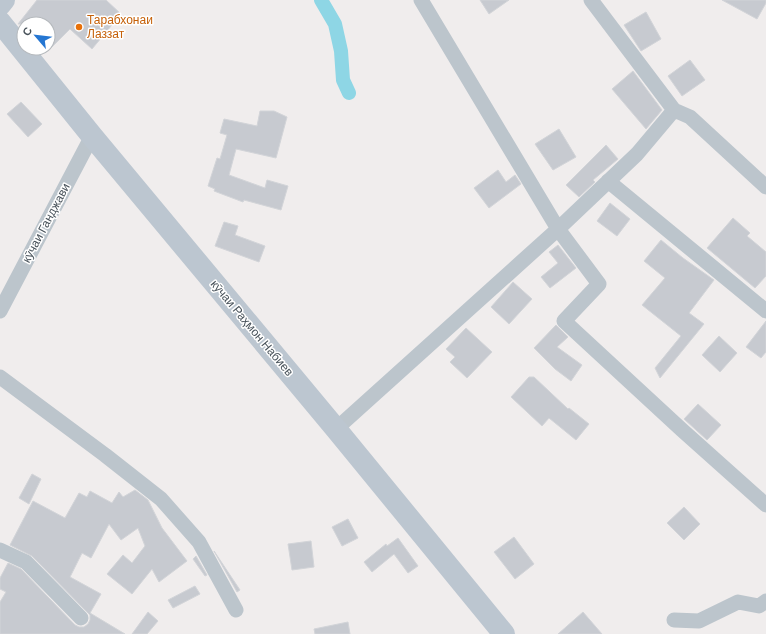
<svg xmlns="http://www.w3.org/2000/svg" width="766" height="634" font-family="'DM Sans',sans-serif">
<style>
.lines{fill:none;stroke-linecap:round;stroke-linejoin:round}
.canal{stroke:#8ed6e5;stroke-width:14}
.building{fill:#c7cad0;stroke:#d2d4d8}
.street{stroke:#bcc5cc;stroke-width:15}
.secondary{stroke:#bcc6d0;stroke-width:22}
.food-dot{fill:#e8710a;stroke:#fff;stroke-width:1.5}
.labels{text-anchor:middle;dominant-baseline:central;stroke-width:3;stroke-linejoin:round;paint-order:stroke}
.food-label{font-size:12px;fill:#c56008;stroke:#fff;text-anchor:start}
.street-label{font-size:12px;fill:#475159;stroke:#fff}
</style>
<rect width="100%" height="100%" fill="#f0eded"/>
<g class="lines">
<path class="canal" d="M 321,0 L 335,24 L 341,51 L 343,80 L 349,93"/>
</g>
<path class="building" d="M 37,0 L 106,0 L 121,14 L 92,49 L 70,29 L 48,51 L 48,24 L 18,24 Z
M 480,0 L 509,0 L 489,14 Z
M 722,0 L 766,0 L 766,3 L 757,19 Z
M 646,12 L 661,39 L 641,51 L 624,25 Z
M 690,60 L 705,80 L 682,96 L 668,76 Z
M 633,71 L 662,110 L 646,129 L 612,89 Z
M 21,102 L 42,124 L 28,137 L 7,114 Z
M 260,111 L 274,111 L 287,117 L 276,158 L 236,149 L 229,175 L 265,188 L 267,180 L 288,186 L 281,210 L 244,200 L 243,202 L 214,191 L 215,189 L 208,186 L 217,158 L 220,159 L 227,135 L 220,133 L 224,119 L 257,126 Z
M 559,129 L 576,157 L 553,170 L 535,144 Z
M 606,145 L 618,159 L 593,180 L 595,182 L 579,197 L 566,185 Z
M 498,170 L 506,182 L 515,175 L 521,184 L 489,208 L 474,188 Z
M 610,203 L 630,219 L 617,236 L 597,221 Z
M 733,218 L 750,233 L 747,236 L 766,252 L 766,276 L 755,288 L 707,248 Z
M 224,222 L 238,226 L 235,235 L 265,246 L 259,262 L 215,246 Z
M 661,240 L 683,258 L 714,280 L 689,313 L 704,324 L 660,378 L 655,368 L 681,336 L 642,305 L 665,278 L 644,261 Z
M 558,245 L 576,268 L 550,288 L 541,277 L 558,263 L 549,252 Z
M 513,282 L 532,299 L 509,324 L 491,307 Z
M 766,321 L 766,352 L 761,358 L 746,347 Z
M 556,325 L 568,337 L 557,347 L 582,365 L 571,381 L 555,369 L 534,348 Z
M 466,328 L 492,352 L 467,378 L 450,362 L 455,357 L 446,349 Z
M 719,336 L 737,353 L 720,372 L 702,355 Z
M 529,377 L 534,377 L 568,409 L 569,408 L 589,424 L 576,440 L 549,418 L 542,426 L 511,397 Z
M 698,404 L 721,425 L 707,440 L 684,419 Z
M 32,474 L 41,479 L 29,504 L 19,498 Z
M 135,490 L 148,500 L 162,528 L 187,561 L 159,582 L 152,569 L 132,594 L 107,574 L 123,555 L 132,563 L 145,546 L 138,528 L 121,540 L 109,524 L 91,558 L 82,553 L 70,577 L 101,594 L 90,613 L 125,634 L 0,634 L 0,602 L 6,592 L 0,589 L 0,578 L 8,563 L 21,569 L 75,625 L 79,627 L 84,627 L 88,624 L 90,620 L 90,615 L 87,612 L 32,556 L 10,545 L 33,501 L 65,518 L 79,493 L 87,497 L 90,491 L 112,503 L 119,492 L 123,497 Z
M 684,507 L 700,524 L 684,540 L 667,523 Z
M 348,519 L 358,538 L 342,546 L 332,527 Z
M 514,537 L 534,564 L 515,579 L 494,552 Z
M 398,538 L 418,566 L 408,573 L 394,554 L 372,572 L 364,562 L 386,544 L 387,546 Z
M 311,541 L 314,567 L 292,570 L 288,544 Z
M 214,551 L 240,590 L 237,592 Z
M 196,556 L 207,575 L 205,576 L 193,559 Z
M 195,586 L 200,594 L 173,608 L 168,600 Z
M 148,612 L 158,621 L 147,634 L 132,634 Z
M 583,612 L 602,634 L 558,634 Z
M 348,622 L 350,634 L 315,634 L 314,629 Z"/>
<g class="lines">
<path class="street" d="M 421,0 L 558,229 L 599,284 L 564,321 L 682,430 L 766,505
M 591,0 L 674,110 L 690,117 L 766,187
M 608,181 L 766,311
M 0,311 L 92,136
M 0,377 L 105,455 L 161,499 L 199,542 L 236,610
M 336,429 L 558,229 L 637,154 L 674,110
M 0,550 L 26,562 L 81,618
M 674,620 L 699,621 L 738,602 L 759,606 L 766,601"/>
<path class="secondary" d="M 0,5 L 4,0
M 0,22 L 92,136 L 336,429 L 504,634"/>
</g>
<circle class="food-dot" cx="79" cy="27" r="4"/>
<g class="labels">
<g class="food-label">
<text x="87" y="20">Тарабхонаи<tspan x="87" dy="14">Лаззат</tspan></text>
</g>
<g class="street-label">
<text transform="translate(46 223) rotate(-62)">кӯчаи Ганджави</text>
<text transform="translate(252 328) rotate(50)">кӯчаи Раҳмон Набиев</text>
</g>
</g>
<g transform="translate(36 36) rotate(298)"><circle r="19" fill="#ffffff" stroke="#b5b9bd"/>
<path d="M0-3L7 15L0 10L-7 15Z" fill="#2576d2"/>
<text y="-6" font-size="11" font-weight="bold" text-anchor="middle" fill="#475159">С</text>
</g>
</svg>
